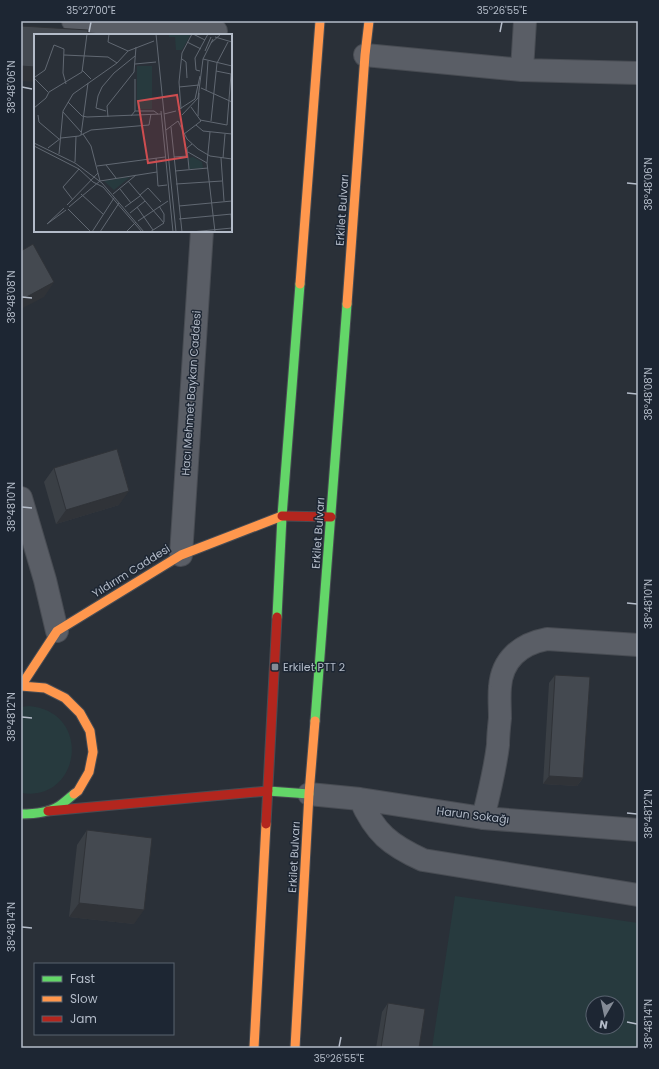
<svg xmlns="http://www.w3.org/2000/svg" width="659" height="1069" font-family="Poppins,sans-serif">
<style>
.green{fill:#273a3e;fill-rule:evenodd}
.lines{fill:none;stroke-linecap:round;stroke-linejoin:round}
.street-casing{stroke:#484c53;stroke-width:24}
.fast-casing{stroke:#484c53;stroke-width:11}
.slow-casing{stroke:#484c53;stroke-width:11}
.jam-casing{stroke:#484c53;stroke-width:11}
.street{stroke:#5a5e66;stroke-width:22}
.fast{stroke:#63d668;stroke-width:9}
.slow{stroke:#ff974d;stroke-width:9}
.jam{stroke:#b3261e;stroke-width:9}
.wall{fill:#3a3f45}
.shaded-wall{fill:#303338}
.building{fill:#444950;stroke:#303338}
.ticks{fill:none;stroke:#b4bcc9;stroke-width:1.5}
.poi-dot{fill:#848b96;stroke:#1d2633;stroke-width:1.5}
.labels{text-anchor:middle;dominant-baseline:central;stroke-width:3;stroke-linejoin:round;paint-order:stroke}
.street-label{font-size:11px;fill:#b4bcc9;stroke:#1d2633}
.poi-label{font-size:11px;fill:#b4bcc9;stroke:#1d2633;text-anchor:start}
.inset-road{fill:none;stroke:#616872;stroke-width:1}
.view{fill:#ce4d50;fill-opacity:0.15;stroke:#ce4d50;stroke-width:2}
.inset-edge{fill:none;stroke:#b4bcc9;stroke-width:2}
.neatline{fill:none;stroke:#b4bcc9;stroke-width:1.5}
.ticks-label{font-size:10px;text-anchor:middle;fill:#b4bcc9}
</style>
<rect width="100%" height="100%" fill="#2a3038"/>
<path class="green" d="M 29,706 C 94,712 80,803 21,793 L 21,707 Z
M 455,896 L 638,923 L 638,1048 L 432,1048 ZM 593,1003 L 617,1003 L 617,1027 L 593,1027 Z"/>
<g class="lines">
<defs>
<path id="street" d="M 73,21 L 216,31
M 365,55 L 522,70 L 638,73
M 522,70 L 525,21
M 21,498 L 45,580 L 57,631
M 181,555 L 202,231
M 309,794 L 360,799 L 483,818 L 638,830
M 360,799 C 375,833 390,845 423,860 L 638,895
M 483,818 C 489,794 495,770 498,745 C 498,736 499,727 500,718 C 500,708 499,697 500,687 C 502,659 521,644 547,639 L 638,645"/>
<path id="fast" d="M 277,617 L 282,516 L 300,284
M 315,721 L 347,304
M 268,791 L 309,794
M 21,814 C 33,814 48,813 59,806 C 64,803 69,798 74,794"/>
<path id="slow" d="M 300,284 L 320,21
M 347,304 L 365,55 L 369,21
M 21,686 L 57,631 L 181,555 L 282,516
M 21,686 L 45,688 L 65,698 L 80,713 L 90,731 L 93,752 L 89,772 L 78,791 L 74,794
M 254,1048 L 266,824
M 295,1048 L 309,794 L 315,721"/>
<path id="jam" d="M 282,516 L 331,517
M 48,811 L 268,791
M 266,824 L 277,617"/>
</defs>
<use href="#street" class="street-casing"/>
<use href="#fast" class="fast-casing"/>
<use href="#slow" class="slow-casing"/>
<use href="#jam" class="jam-casing"/>
<use href="#street" class="street"/>
<use href="#fast" class="fast"/>
<use href="#slow" class="slow"/>
<use href="#jam" class="jam"/>
</g>
<path class="wall" d="M 54,468 L 119,505 L 56,524 L 44,482 Z
M 555,675 L 583,778 L 577,786 L 543,784 L 549,683 Z
M 87,830 L 134,924 L 69,917 L 77,845 Z
M 388,1003 L 419,1048 L 376,1048 L 382,1012 Z"/>
<path class="shaded-wall" d="M 21,66 L 35,67 L 35,82 L 21,81 Z
M 152,231 L 168,231 L 167,232 Z
M 54,282 L 44,297 L 21,309 L 21,300 Z
M 129,491 L 119,505 L 56,524 L 66,510 Z
M 549,776 L 583,778 L 577,786 L 543,784 Z
M 79,903 L 144,910 L 134,924 L 69,917 Z"/>
<path class="building" d="M 21,26 L 88,30 L 88,33 L 119,35 L 35,35 L 35,67 L 21,66 Z
M 33,244 L 54,282 L 21,300 L 21,251 Z
M 117,449 L 129,491 L 66,510 L 54,468 Z
M 555,675 L 590,677 L 583,778 L 549,776 Z
M 87,830 L 152,838 L 144,910 L 79,903 Z
M 388,1003 L 425,1009 L 419,1048 L 381,1048 Z"/>
<path class="ticks" d="M 89,32 L 91,22M 500,32 L 502,22M 22,87 L 32,89M 627,183 L 637,184M 22,297 L 32,298M 627,393 L 637,394M 22,507 L 32,508M 627,603 L 637,604M 22,717 L 32,718M 627,813 L 637,814M 22,927 L 32,928M 627,1022 L 637,1024M 339,1047 L 341,1037"/>
<rect class="poi-dot" x="271" y="663" width="8" height="8" rx="2"/>
<g class="labels">
<g class="street-label">
<text transform="translate(342 210) rotate(-86)">Erkilet Bulvarı</text>
<text transform="translate(191 393) rotate(-86)">Hacı Mehmet Baykan Caddesi</text>
<text transform="translate(318 533) rotate(-86)">Erkilet Bulvarı</text>
<text transform="translate(131 571) rotate(-32)">Yıldırım Caddesi</text>
<text transform="translate(473 815) rotate(7)">Harun Sokağı</text>
<text transform="translate(294 857) rotate(-87)">Erkilet Bulvarı</text>
</g>
<g class="poi-label">
<text x="283" y="667">Erkilet PTT 2</text>
</g>
</g>
<g transform="translate(34 34)">
<rect width="198" height="198" fill="#2a3038"/>
<path d="M 135,0 L 157,0 L 148,16 L 142,16 L 141,3 L 135,3 ZM 103,32 L 118,32 L 118,75 L 103,75 ZM 159,123 L 168,128 L 169,134 L 155,135 L 155,124 ZM 96,143 L 80,156 L 70,147 Z" fill="#273a3e"/>
<path class="inset-road" d="M 75,0 L 74,8 L 94,17M 122,0 L 142,198M 159,0 L 171,6M 181,3 L 198,8M 153,8 L 167,15M 177,9 L 187,0M 171,17 L 177,3M 30,21 L 74,23 L 83,29M 148,25 L 152,28 L 153,44M 169,25 L 198,32M 101,30 L 122,28M 48,36 L 57,45M 166,37 L 162,36 L 161,24 L 174,0M 1,43 L 11,36 L 20,11 L 30,15 L 29,39 L 32,50M 1,45 L 14,58M 145,53 L 165,51M 167,54 L 198,68M 172,56 L 174,27M 34,68 L 48,82 L 53,83 L 127,80M 0,74 L 12,64 L 15,58 L 48,38 L 53,0M 147,75 L 145,48 L 148,19 L 158,0M 144,76 L 161,65 L 166,42M 72,77 L 62,74 L 64,62 L 68,53 L 80,39 L 101,22M 101,77 L 120,77 L 124,80M 127,77 L 139,198M 29,78 L 47,98M 130,80 L 142,77M 4,81 L 5,88 L 25,105M 148,81 L 164,64 L 169,25 L 179,5M 97,82 L 101,77 L 101,45M 164,82 L 165,59M 74,83 L 73,72 L 100,38 L 102,13M 166,86 L 193,91 L 197,40 L 182,37M 144,87 L 153,105 L 164,115 L 176,122 L 198,125M 177,87 L 183,29 L 194,8M 162,91 L 169,97 L 198,100M 137,93 L 148,198M 132,96 L 144,87M 176,98 L 173,129 L 181,198M 150,100 L 167,87 L 157,73M 47,101 L 54,49M 0,109 L 41,129 L 68,149 L 110,198M 0,112 L 45,135 L 59,148 L 69,153 L 108,198M 14,114 L 27,104 L 45,102 L 57,96 L 115,91 L 117,80M 154,118 L 173,129M 25,120 L 29,77 L 39,60 L 83,29 L 94,17 L 120,7M 140,123 L 154,122M 122,124 L 124,152 L 133,151M 187,124 L 190,167M 189,124 L 191,100M 41,128 L 42,102M 72,131 L 82,144M 63,132 L 131,123M 155,135 L 153,114 L 158,110M 141,137 L 174,134M 66,147 L 123,138M 94,147 L 130,189M 142,150 L 188,147M 86,155 L 97,169M 47,160 L 69,180M 79,160 L 102,141M 106,161 L 114,154 L 127,168M 39,166 L 29,153 L 45,135M 33,171 L 64,139M 125,172 L 130,180 L 130,188M 145,172 L 198,167M 35,173 L 66,147 L 57,112 L 49,100M 91,173 L 106,162M 103,173 L 119,196M 30,174 L 13,190 L 32,176M 34,175 L 57,198M 96,179 L 111,167M 197,180 L 198,192M 145,185 L 198,180M 104,187 L 134,167M 58,198 L 80,164M 66,198 L 85,169M 92,198 L 102,188M 116,198 L 130,189M 157,198 L 198,194"/>
<path class="view" d="M 143,61 L 153,123 L 114,129 L 104,67 Z"/>
<rect width="198" height="198" class="inset-edge"/>
</g>
<rect width="659" height="1069" fill="none" stroke="#1d2633" stroke-width="44"/>
<rect x="34" y="963" width="140" height="72" fill="#1d2633" stroke="#59626f"/>
<rect x="42" y="976" width="20" height="6" fill="#63d668" stroke="#59626f"/>
<text x="70" y="983" font-size="12" fill="#b4bcc9">Fast</text>
<rect x="42" y="996" width="20" height="6" fill="#ff974d" stroke="#59626f"/>
<text x="70" y="1003" font-size="12" fill="#b4bcc9">Slow</text>
<rect x="42" y="1016" width="20" height="6" fill="#b3261e" stroke="#59626f"/>
<text x="70" y="1023" font-size="12" fill="#b4bcc9">Jam</text>
<g transform="translate(605 1015) rotate(189)"><circle r="19" fill="#1d2633" stroke="#59626f"/>
<path d="M0-3L7 15L0 10L-7 15Z" fill="#848b96"/>
<text y="-6" font-size="11" font-weight="bold" text-anchor="middle" fill="#b4bcc9">N</text>
</g>
<rect x="22" y="22" width="615" height="1025" class="neatline"/>
<g class="ticks-label">
<text x="91" y="14">35°27'00"E</text>
<text x="502" y="14">35°26'55"E</text>
<text transform="translate(11 87) rotate(-90)" y="4">38°48'06"N</text>
<text transform="translate(648 184) rotate(-90)" y="4">38°48'06"N</text>
<text transform="translate(11 297) rotate(-90)" y="4">38°48'08"N</text>
<text transform="translate(648 394) rotate(-90)" y="4">38°48'08"N</text>
<text transform="translate(11 507) rotate(-90)" y="4">38°48'10"N</text>
<text transform="translate(648 604) rotate(-90)" y="4">38°48'10"N</text>
<text transform="translate(11 717) rotate(-90)" y="4">38°48'12"N</text>
<text transform="translate(648 814) rotate(-90)" y="4">38°48'12"N</text>
<text transform="translate(11 927) rotate(-90)" y="4">38°48'14"N</text>
<text transform="translate(648 1024) rotate(-90)" y="4">38°48'14"N</text>
<text x="339" y="1062">35°26'55"E</text>
</g>
</svg>
